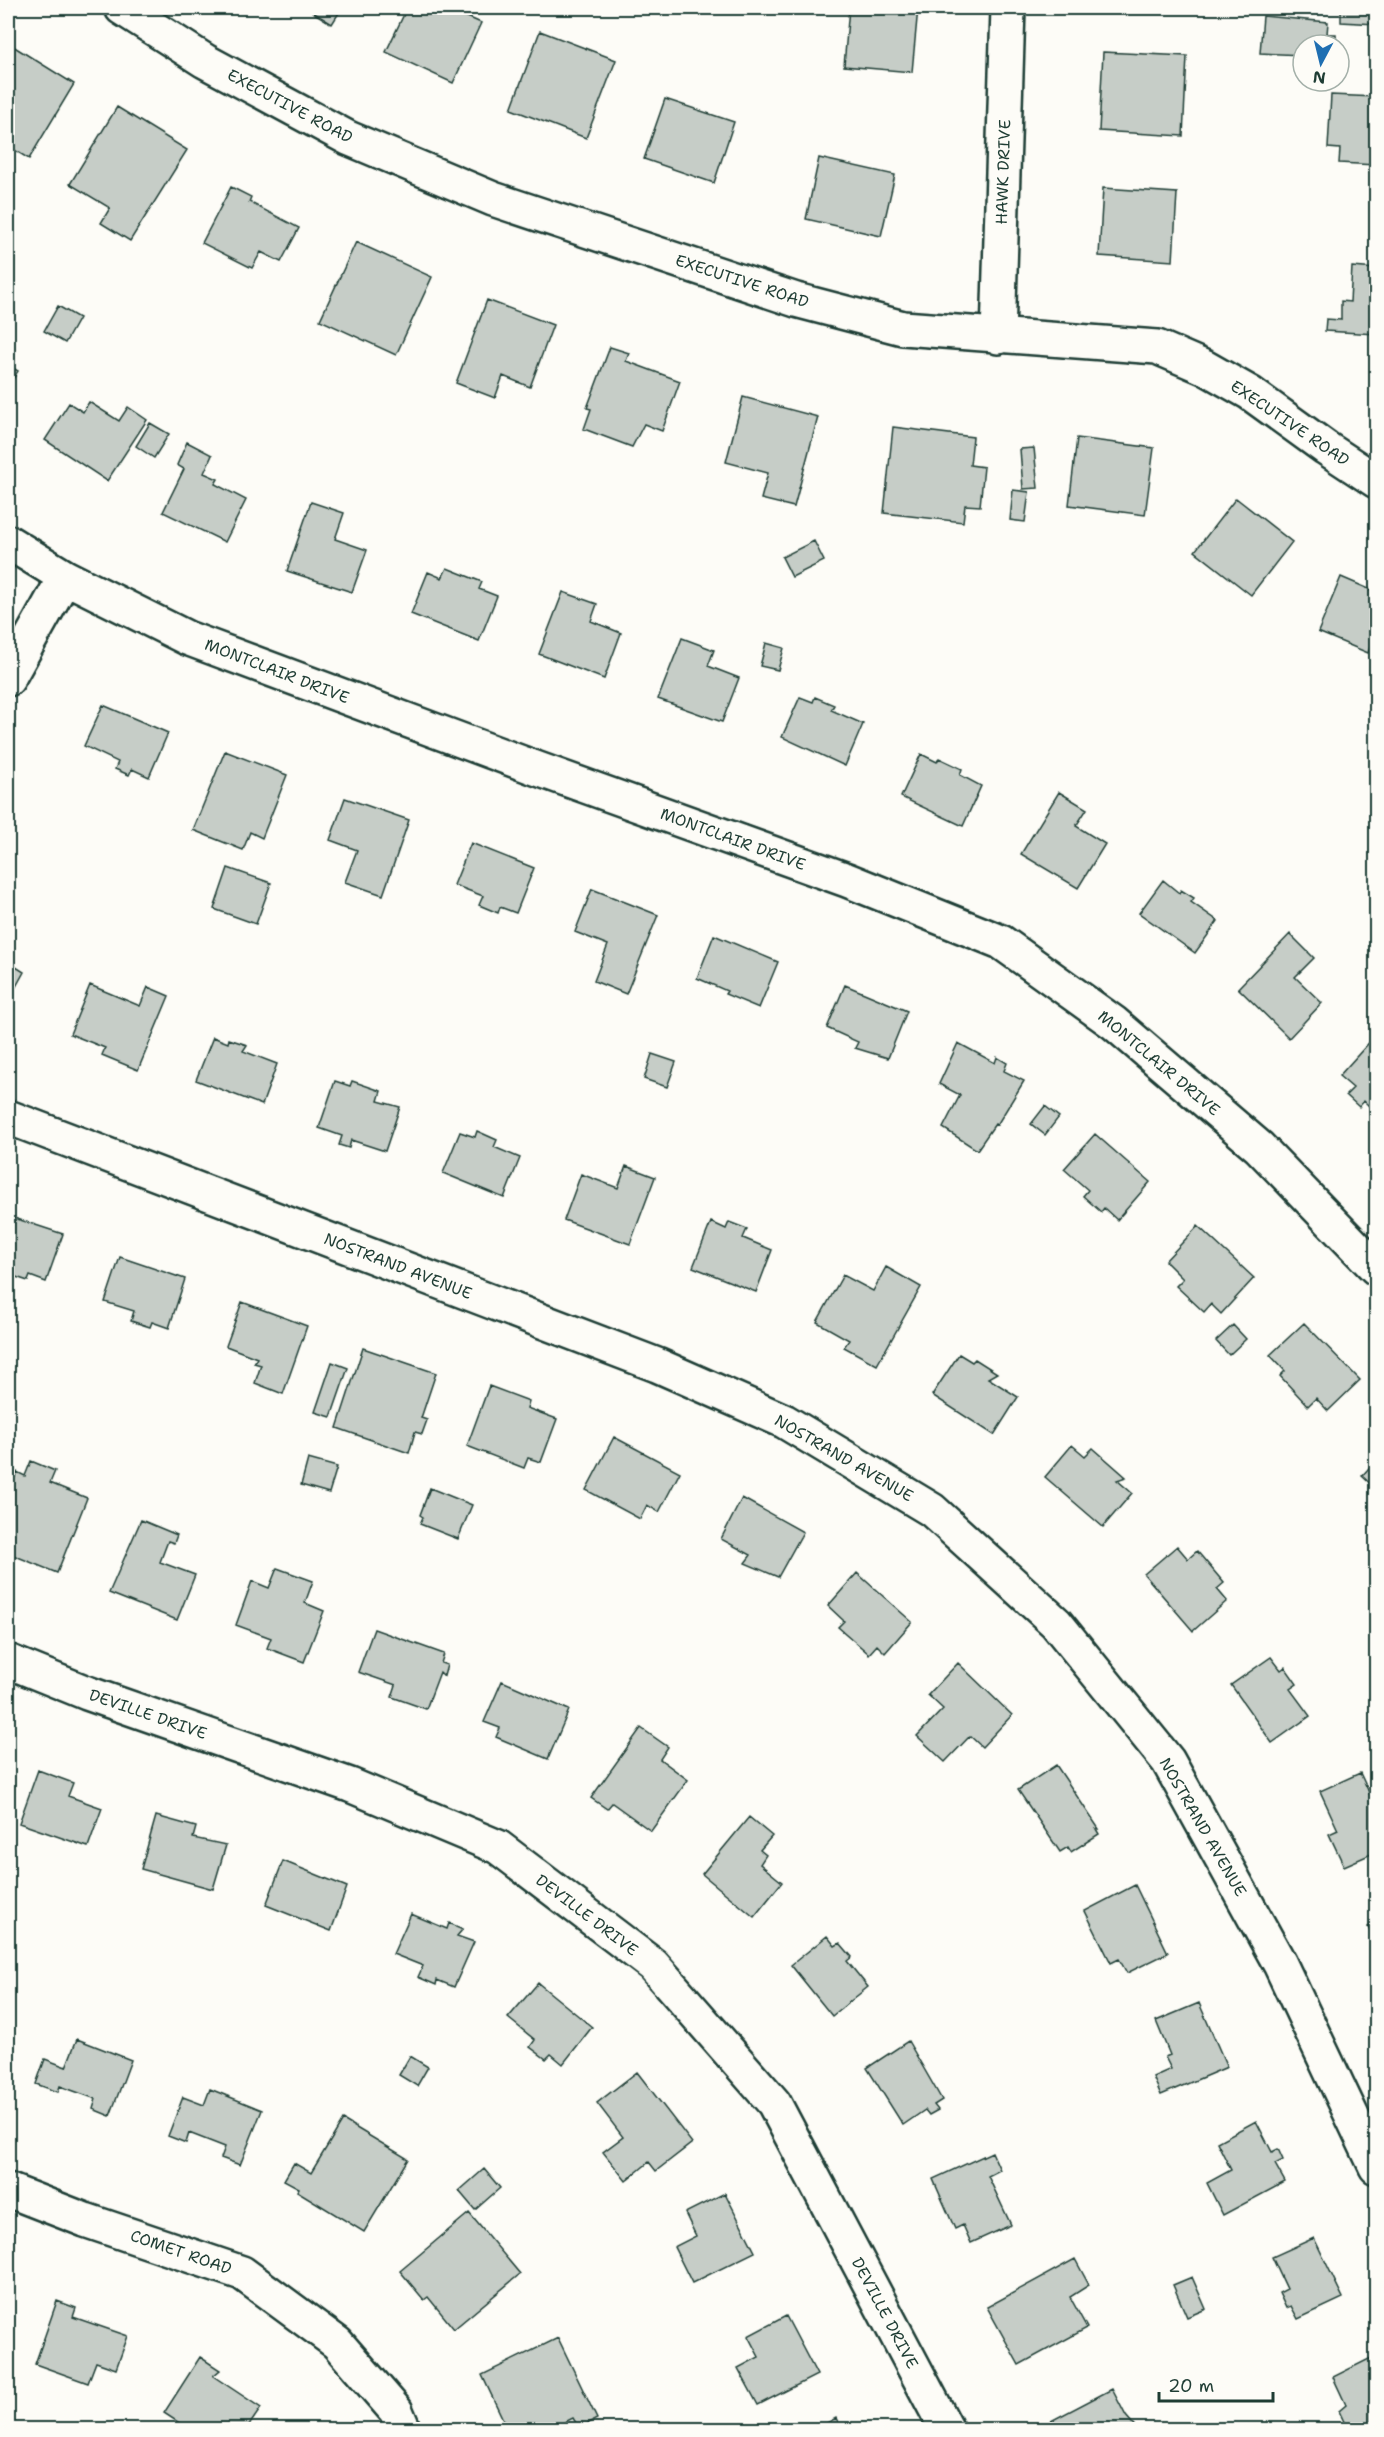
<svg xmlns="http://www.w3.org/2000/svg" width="1384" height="2437" font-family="'Shantell Sans',sans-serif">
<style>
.building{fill:#c6cdc7;stroke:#1f3d34;stroke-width:1.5}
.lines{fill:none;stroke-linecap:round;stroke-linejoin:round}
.minor-casing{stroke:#1f3d34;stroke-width:38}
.minor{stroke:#fdfcf7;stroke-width:33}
.labels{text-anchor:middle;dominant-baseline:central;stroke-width:4.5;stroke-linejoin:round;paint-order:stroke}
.street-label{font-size:16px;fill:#1f3d34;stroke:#fdfcf7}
</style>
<rect width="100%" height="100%" fill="#fdfcf7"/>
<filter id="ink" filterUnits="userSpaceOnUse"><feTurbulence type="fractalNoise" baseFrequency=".0167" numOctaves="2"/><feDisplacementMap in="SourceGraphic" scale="12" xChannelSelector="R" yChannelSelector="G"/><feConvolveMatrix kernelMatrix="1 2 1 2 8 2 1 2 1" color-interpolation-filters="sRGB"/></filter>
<g filter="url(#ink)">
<path class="building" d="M 306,8 L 342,8 L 332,24 Z
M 407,8 L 447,8 L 481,23 L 453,83 L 386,52 Z
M 849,8 L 918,8 L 912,72 L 844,66 Z
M 1341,8 L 1376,8 L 1376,24 L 1341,22 Z
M 1263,16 L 1328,22 L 1327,34 L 1336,34 L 1336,45 L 1303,45 L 1303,55 L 1260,53 Z
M 540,31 L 616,60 L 586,138 L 511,109 Z
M 8,43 L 74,84 L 29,159 L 8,146 Z
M 1103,52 L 1187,56 L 1183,136 L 1099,131 Z
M 1331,95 L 1376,97 L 1376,165 L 1339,163 L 1340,149 L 1328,148 Z
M 665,99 L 734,122 L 714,183 L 644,159 Z
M 117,107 L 187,150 L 130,241 L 101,223 L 110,208 L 70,184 Z
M 819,158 L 895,175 L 881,236 L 806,219 Z
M 231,187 L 251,197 L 249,202 L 299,228 L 281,262 L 261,252 L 252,268 L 202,243 Z
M 1103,188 L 1177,193 L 1173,261 L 1099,256 Z
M 356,242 L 432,277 L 396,355 L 320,320 Z
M 1352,267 L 1376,269 L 1376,334 L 1325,331 L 1326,319 L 1341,320 L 1341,301 L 1350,302 Z
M 487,300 L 553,325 L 530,387 L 503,376 L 495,398 L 456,383 Z
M 58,306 L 79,318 L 65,343 L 44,331 Z
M 610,347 L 629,353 L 626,361 L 680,381 L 662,431 L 644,424 L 632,447 L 584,429 L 591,409 L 587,408 Z
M 8,365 L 18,371 L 8,387 Z
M 743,397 L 818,417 L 794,507 L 761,499 L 768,473 L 726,462 Z
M 89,402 L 119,421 L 128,407 L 147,420 L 107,481 L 45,440 L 69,403 L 83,412 Z
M 150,423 L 169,434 L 154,458 L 136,446 Z
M 893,427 L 973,437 L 970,465 L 984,467 L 980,506 L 965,505 L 963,522 L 884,513 Z
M 1077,438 L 1154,448 L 1145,515 L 1069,505 Z
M 187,442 L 212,455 L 204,473 L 218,479 L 215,484 L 246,500 L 225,542 L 163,512 L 184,469 L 177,465 Z
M 1034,448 L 1038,488 L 1023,489 L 1020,449 Z
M 1013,490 L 1029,492 L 1025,522 L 1010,520 Z
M 1236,498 L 1292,542 L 1251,595 L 1195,551 Z
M 311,502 L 344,513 L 335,539 L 367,550 L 352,592 L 287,571 Z
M 814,541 L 824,561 L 792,577 L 782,557 Z
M 447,568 L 482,582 L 479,589 L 497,596 L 479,641 L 411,614 L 428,572 L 442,578 Z
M 1341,577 L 1376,592 L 1374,600 L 1376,601 L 1376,648 L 1371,645 L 1368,653 L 1318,632 Z
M 563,592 L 597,604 L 591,621 L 621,633 L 604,679 L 539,654 Z
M 682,638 L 714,650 L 708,666 L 739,678 L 722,722 L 658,699 Z
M 766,643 L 784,648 L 778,670 L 760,666 Z
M 800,697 L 813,702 L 815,697 L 834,705 L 831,710 L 863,724 L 845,766 L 782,737 Z
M 103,705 L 168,733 L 149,777 L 132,769 L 129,775 L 115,769 L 118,762 L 84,746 Z
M 225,751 L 287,775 L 262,838 L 250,832 L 243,850 L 193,830 Z
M 921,754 L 937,762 L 939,758 L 962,769 L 960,775 L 981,786 L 963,826 L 901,797 Z
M 1059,792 L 1087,809 L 1076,826 L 1105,844 L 1078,888 L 1021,854 Z
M 345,798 L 409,820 L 383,895 L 345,882 L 357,850 L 330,840 Z
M 471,843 L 534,868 L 516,913 L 500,907 L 498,913 L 479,905 L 483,896 L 454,885 Z
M 228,868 L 271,883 L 256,924 L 214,909 Z
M 1163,880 L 1179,893 L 1181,890 L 1194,898 L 1191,902 L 1218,921 L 1195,953 L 1139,913 Z
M 592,889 L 658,915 L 626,994 L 594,981 L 608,945 L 575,932 Z
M 1290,934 L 1314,958 L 1295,977 L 1322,1003 L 1289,1038 L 1238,988 Z
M 714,935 L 778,962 L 759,1008 L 725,994 L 727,991 L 697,978 Z
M 8,962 L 24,972 L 8,1001 Z
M 90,985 L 140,1006 L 148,987 L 169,996 L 138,1070 L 102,1055 L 105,1048 L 70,1034 Z
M 845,985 L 907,1011 L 888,1058 L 855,1048 L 858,1042 L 827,1028 Z
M 1376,1035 L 1376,1113 L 1364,1101 L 1359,1107 L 1346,1095 L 1353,1088 L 1339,1076 Z
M 213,1037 L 228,1043 L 229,1039 L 247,1045 L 243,1051 L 277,1064 L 262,1105 L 196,1080 Z
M 958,1043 L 995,1063 L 997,1057 L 1007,1063 L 1004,1071 L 1024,1081 L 997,1125 L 995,1124 L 977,1150 L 943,1128 L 960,1095 L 939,1084 Z
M 652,1054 L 676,1062 L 667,1087 L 644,1079 Z
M 335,1081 L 350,1086 L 352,1081 L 381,1091 L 378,1101 L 400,1107 L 385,1151 L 351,1140 L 349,1148 L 339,1145 L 342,1136 L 319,1128 Z
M 1045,1106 L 1059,1117 L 1045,1135 L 1031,1124 Z
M 477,1131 L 497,1140 L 494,1147 L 520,1158 L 504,1198 L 443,1173 L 460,1132 L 475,1137 Z
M 1095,1134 L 1150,1182 L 1117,1220 L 1104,1208 L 1101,1212 L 1083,1196 L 1088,1190 L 1064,1169 Z
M 626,1166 L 655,1177 L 630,1244 L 564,1220 L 581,1174 L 618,1188 Z
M 8,1216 L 63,1234 L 46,1282 L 30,1276 L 28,1281 L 10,1275 L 13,1266 L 8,1264 Z
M 711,1222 L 726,1229 L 729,1222 L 747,1229 L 743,1238 L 772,1250 L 756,1292 L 693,1267 Z
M 1198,1226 L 1254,1278 L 1221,1314 L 1211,1304 L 1204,1312 L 1176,1286 L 1183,1279 L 1165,1261 Z
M 120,1257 L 185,1279 L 169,1328 L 152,1322 L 150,1327 L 131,1321 L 134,1311 L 105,1302 Z
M 886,1267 L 921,1287 L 877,1365 L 844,1347 L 849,1340 L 817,1322 L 843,1275 L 873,1291 Z
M 242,1302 L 307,1326 L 283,1394 L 255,1383 L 261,1365 L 254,1363 L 257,1358 L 226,1346 Z
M 1304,1323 L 1360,1380 L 1328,1411 L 1316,1398 L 1308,1406 L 1280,1376 L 1285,1371 L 1270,1355 Z
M 1233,1325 L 1246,1339 L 1229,1355 L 1216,1341 Z
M 363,1348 L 436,1373 L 421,1418 L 427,1420 L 422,1434 L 415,1432 L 409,1453 L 337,1428 Z
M 959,1354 L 972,1362 L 975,1359 L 997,1373 L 988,1378 L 1018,1397 L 994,1435 L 932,1395 Z
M 332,1362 L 348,1368 L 331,1417 L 315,1412 Z
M 489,1386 L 529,1401 L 527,1408 L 557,1419 L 541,1462 L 528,1458 L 524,1468 L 467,1446 Z
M 614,1437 L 680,1472 L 659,1512 L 647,1505 L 640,1519 L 586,1490 Z
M 1072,1445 L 1085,1456 L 1093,1448 L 1126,1477 L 1117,1480 L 1132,1493 L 1103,1527 L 1045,1477 Z
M 308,1459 L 337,1467 L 329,1493 L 301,1485 Z
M 1376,1460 L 1376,1489 L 1362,1476 Z
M 31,1461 L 55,1471 L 50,1483 L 87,1498 L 57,1573 L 8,1553 L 8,1494 L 17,1472 L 25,1476 Z
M 430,1488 L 472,1505 L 458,1539 L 420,1524 L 423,1517 L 420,1515 Z
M 742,1498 L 803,1532 L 778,1577 L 745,1563 L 751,1555 L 721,1539 Z
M 141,1520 L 177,1535 L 174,1543 L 168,1541 L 160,1562 L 195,1575 L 177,1620 L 109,1593 Z
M 1177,1546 L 1188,1559 L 1197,1551 L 1224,1583 L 1217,1589 L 1227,1601 L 1193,1631 L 1144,1574 Z
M 277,1568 L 313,1581 L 305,1603 L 324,1611 L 304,1662 L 267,1648 L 271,1638 L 236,1625 L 252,1581 L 269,1588 Z
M 857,1573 L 912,1622 L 885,1653 L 877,1645 L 869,1654 L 838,1627 L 844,1621 L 828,1606 Z
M 374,1629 L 444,1654 L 441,1663 L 447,1665 L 444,1676 L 440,1672 L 426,1709 L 392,1697 L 396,1685 L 358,1672 Z
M 1271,1657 L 1281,1670 L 1285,1667 L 1297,1684 L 1290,1689 L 1310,1716 L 1272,1743 L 1231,1685 Z
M 958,1663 L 1012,1715 L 982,1747 L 970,1736 L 945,1762 L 917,1736 L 943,1709 L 928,1695 Z
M 502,1681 L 569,1710 L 548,1759 L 496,1737 L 500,1728 L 484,1722 Z
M 641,1728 L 668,1747 L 660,1759 L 688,1780 L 651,1831 L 612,1803 L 607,1809 L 591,1798 Z
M 1056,1765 L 1099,1829 L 1096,1829 L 1099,1834 L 1071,1852 L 1068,1847 L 1060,1852 L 1018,1790 Z
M 38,1770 L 73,1783 L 68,1796 L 102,1808 L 88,1847 L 19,1823 Z
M 1360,1773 L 1374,1803 L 1376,1802 L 1376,1852 L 1344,1866 L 1329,1834 L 1338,1830 L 1320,1791 Z
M 156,1816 L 196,1827 L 193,1838 L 226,1845 L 213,1889 L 141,1869 Z
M 749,1817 L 772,1836 L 760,1850 L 766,1855 L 760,1864 L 782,1882 L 754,1917 L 702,1874 Z
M 283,1861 L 347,1887 L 331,1931 L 266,1905 Z
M 1135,1885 L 1168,1953 L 1127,1973 L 1119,1959 L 1111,1963 L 1085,1911 Z
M 411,1914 L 447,1929 L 449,1923 L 463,1929 L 457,1936 L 474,1942 L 454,1987 L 437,1980 L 436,1985 L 418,1977 L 423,1966 L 393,1954 Z
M 1376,1923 L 1376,1943 L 1368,1927 Z
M 827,1936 L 835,1946 L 840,1943 L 852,1957 L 847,1961 L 868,1987 L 832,2016 L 791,1965 Z
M 538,1983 L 592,2027 L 563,2064 L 551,2054 L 546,2059 L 530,2047 L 535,2040 L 508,2018 Z
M 1199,2003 L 1227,2067 L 1161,2095 L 1153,2077 L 1171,2069 L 1165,2057 L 1170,2055 L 1156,2021 Z
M 77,2039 L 131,2060 L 110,2116 L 93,2109 L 96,2099 L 60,2086 L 58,2092 L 36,2084 L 45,2059 L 66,2067 Z
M 908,2041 L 942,2100 L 934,2105 L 938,2110 L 929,2115 L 925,2110 L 903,2125 L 867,2068 Z
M 410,2056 L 428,2067 L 417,2086 L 399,2075 Z
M 637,2072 L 692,2143 L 656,2171 L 649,2162 L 626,2181 L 603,2152 L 623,2137 L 597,2103 Z
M 210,2089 L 262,2110 L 240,2165 L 221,2158 L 225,2147 L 189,2133 L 186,2143 L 168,2136 L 183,2097 L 204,2105 Z
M 343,2120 L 408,2159 L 364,2232 L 297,2191 L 299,2188 L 284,2180 L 294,2163 L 311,2173 Z
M 1256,2121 L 1272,2152 L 1278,2149 L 1283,2160 L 1275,2164 L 1285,2182 L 1223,2215 L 1207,2183 L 1231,2170 L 1217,2142 Z
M 992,2152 L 1000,2170 L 988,2176 L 1011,2225 L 971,2243 L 963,2225 L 955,2229 L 933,2179 Z
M 484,2169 L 500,2188 L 475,2210 L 459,2191 Z
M 725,2193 L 755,2252 L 692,2283 L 674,2247 L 696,2236 L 685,2213 Z
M 469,2213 L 520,2274 L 454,2329 L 428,2297 L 424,2300 L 400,2271 Z
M 1314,2238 L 1343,2298 L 1298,2319 L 1291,2306 L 1286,2308 L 1279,2293 L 1287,2289 L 1272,2257 Z
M 1075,2259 L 1089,2285 L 1070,2297 L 1087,2328 L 1019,2365 L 987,2307 Z
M 1192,2277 L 1206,2309 L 1187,2317 L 1173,2285 Z
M 57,2301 L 76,2308 L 73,2317 L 128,2336 L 116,2369 L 96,2362 L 88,2383 L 35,2364 Z
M 786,2316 L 817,2375 L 758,2405 L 738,2368 L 759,2357 L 748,2336 Z
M 558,2338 L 597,2419 L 579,2428 L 573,2418 L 549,2430 L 508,2430 L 482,2375 Z
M 200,2357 L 220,2370 L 213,2376 L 261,2408 L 246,2430 L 190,2430 L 164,2413 Z
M 1371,2358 L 1376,2370 L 1376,2430 L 1355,2430 L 1351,2423 L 1346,2426 L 1339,2411 L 1346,2405 L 1333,2377 Z
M 1112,2389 L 1126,2416 L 1138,2430 L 1051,2430 L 1047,2423 Z
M 836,2418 L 842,2430 L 814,2430 Z"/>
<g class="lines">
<defs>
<path id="minor" d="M 122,8 L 205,61 L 348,138 L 493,199 L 796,300 L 903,328 L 1157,347 L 1206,368 L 1250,393 L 1326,448 L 1376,481
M 998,337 L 1008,8
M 8,542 L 65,577 L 187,638 L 538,769 L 847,880 L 1001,942 L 1114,1023 L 1259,1147 L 1376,1268
M 8,679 L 65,577
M 8,1117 L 657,1365 L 784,1421 L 932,1510 L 1056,1623 L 1168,1761 L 1280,1964 L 1376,2167
M 8,1661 L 87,1693 L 350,1785 L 498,1847 L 653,1965 L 774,2103 L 947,2430
M 8,2190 L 85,2220 L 242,2273 L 337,2343 L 396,2411 L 404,2430"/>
</defs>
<use href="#minor" class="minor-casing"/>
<use href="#minor" class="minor"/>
</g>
</g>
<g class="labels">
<g class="street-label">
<text transform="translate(290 106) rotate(28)">EXECUTIVE ROAD</text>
<text transform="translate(1003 172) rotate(-88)">HAWK DRIVE</text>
<text transform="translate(742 281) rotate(18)">EXECUTIVE ROAD</text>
<text transform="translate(1290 423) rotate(34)">EXECUTIVE ROAD</text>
<text transform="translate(277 671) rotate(21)">MONTCLAIR DRIVE</text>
<text transform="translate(733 839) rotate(20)">MONTCLAIR DRIVE</text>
<text transform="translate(1159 1063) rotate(40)">MONTCLAIR DRIVE</text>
<text transform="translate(398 1266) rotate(21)">NOSTRAND AVENUE</text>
<text transform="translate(844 1458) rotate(30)">NOSTRAND AVENUE</text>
<text transform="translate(148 1714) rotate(19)">DEVILLE DRIVE</text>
<text transform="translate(1203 1827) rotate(60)">NOSTRAND AVENUE</text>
<text transform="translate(587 1915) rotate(37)">DEVILLE DRIVE</text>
<text transform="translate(181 2252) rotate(19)">COMET ROAD</text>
<text transform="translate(885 2313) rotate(62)">DEVILLE DRIVE</text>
</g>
</g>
<rect width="1384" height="2437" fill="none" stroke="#fdfcf7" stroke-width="30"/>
<rect x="15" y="15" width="1354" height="2407" fill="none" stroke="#1f3d34" stroke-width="2" filter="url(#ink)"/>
<g transform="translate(1321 63) rotate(187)"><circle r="28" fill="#fdfcf7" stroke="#a4b0a9" stroke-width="1.5"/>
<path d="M0-4.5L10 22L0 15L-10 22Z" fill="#1f6fb2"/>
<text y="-9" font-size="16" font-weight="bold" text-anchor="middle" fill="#1f3d34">N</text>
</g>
<path d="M1159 2392v9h114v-9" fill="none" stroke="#1f3d34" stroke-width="3"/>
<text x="1168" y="2392" font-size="18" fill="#1f3d34" stroke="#fdfcf7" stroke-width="4.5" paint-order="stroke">20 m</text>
</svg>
